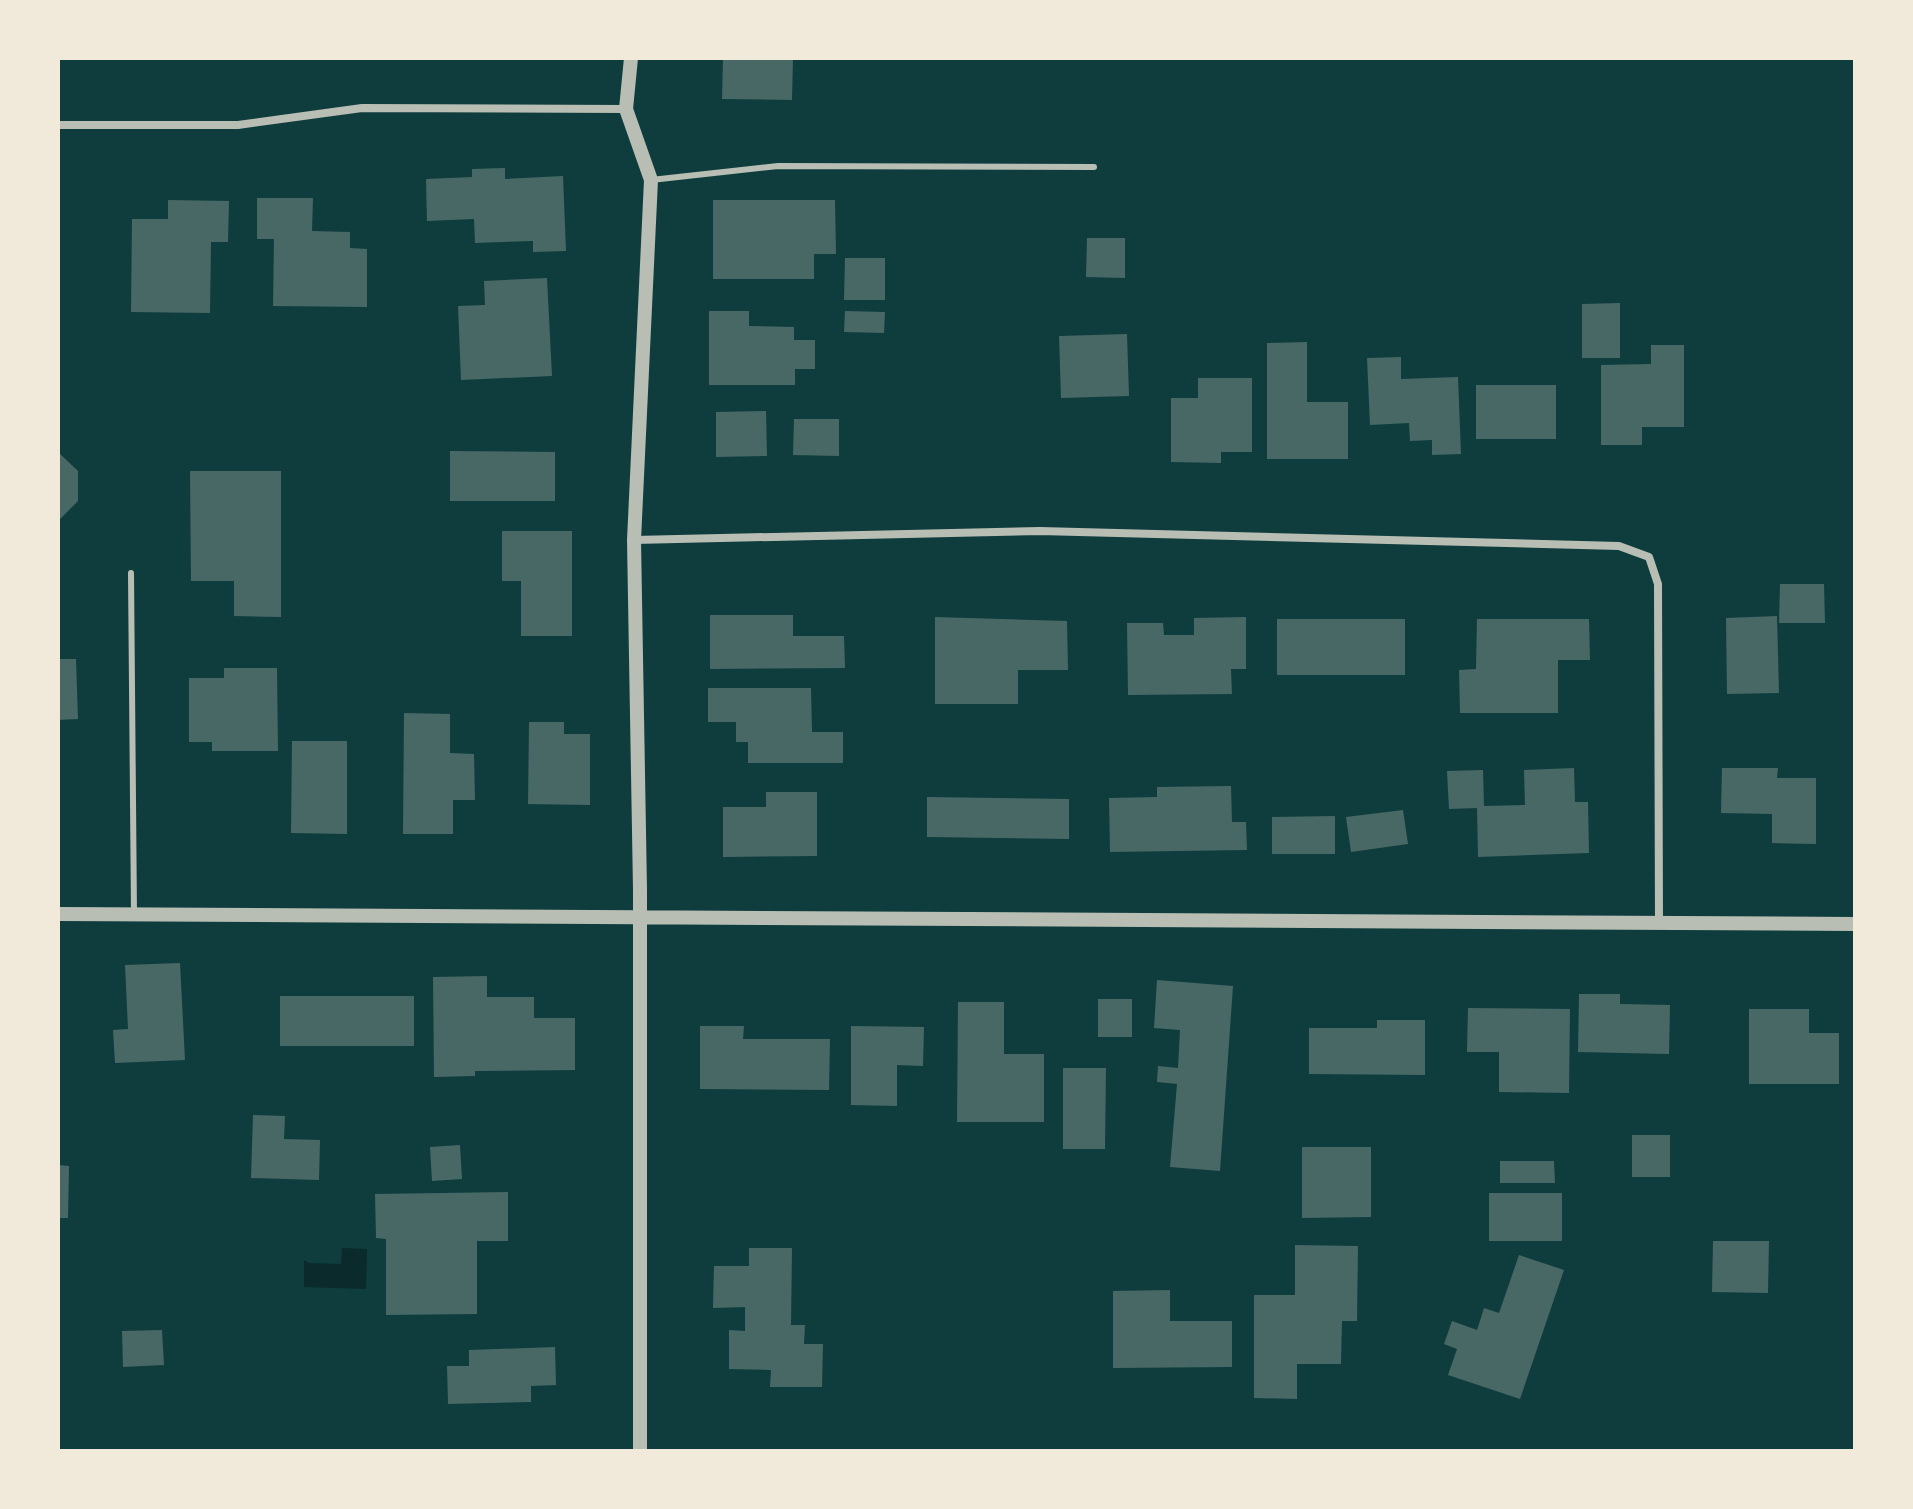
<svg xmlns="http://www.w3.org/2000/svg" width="1913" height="1509" font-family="Cabin,sans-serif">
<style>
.water{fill:#0a2a2b}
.building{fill:#486865}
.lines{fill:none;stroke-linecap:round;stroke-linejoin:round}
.service{stroke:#b8beb3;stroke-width:6}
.minor{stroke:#b8beb3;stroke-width:8}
.tertiary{stroke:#b8beb3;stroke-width:14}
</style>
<rect width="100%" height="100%" fill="#0f3d3e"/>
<path class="water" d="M 342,1248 L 367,1249 L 366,1289 L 304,1287 L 304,1260 L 309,1263 L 341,1264 Z"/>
<path class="building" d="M 723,58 L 793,58 L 792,100 L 722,99 Z
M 505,168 L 505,179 L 563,176 L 566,251 L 533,252 L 533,241 L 475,243 L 474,219 L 427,221 L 426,179 L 472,177 L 472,169 Z
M 257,198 L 313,198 L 312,231 L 350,232 L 350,248 L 367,249 L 367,307 L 273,306 L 274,239 L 257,239 Z
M 168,200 L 229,201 L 228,242 L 211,242 L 210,313 L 131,312 L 132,219 L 168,219 Z
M 713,200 L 835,200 L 836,254 L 814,254 L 814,279 L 713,279 Z
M 1087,238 L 1125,238 L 1125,278 L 1086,277 Z
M 845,258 L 885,258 L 885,300 L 844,300 Z
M 547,278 L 552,376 L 461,380 L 458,306 L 485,305 L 484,281 Z
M 1620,303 L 1620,358 L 1582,358 L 1582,304 Z
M 709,311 L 749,311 L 749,326 L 794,327 L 794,340 L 815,340 L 815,369 L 795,369 L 795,385 L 709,385 Z
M 845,311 L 885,312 L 884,333 L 844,332 Z
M 1127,334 L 1129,396 L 1061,398 L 1059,336 Z
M 1307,342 L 1307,402 L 1348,402 L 1348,459 L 1267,459 L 1267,343 Z
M 1651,345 L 1684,345 L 1684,427 L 1642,427 L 1642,445 L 1601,445 L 1601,365 L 1651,364 Z
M 1401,357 L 1401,379 L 1458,377 L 1461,454 L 1432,455 L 1432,440 L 1410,441 L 1409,423 L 1370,425 L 1367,358 Z
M 1198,378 L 1252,378 L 1252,452 L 1221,452 L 1221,463 L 1171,462 L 1171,398 L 1198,398 Z
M 1476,385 L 1556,385 L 1556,439 L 1476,439 Z
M 766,411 L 767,456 L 716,457 L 716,412 Z
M 794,419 L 839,419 L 839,456 L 793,455 Z
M 450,451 L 555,452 L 555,501 L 450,501 Z
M 58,452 L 78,471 L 78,501 L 58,521 Z
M 190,471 L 281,471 L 281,617 L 234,616 L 234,581 L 191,581 Z
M 502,531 L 572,531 L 572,636 L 521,636 L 521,581 L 502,581 Z
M 1780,584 L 1824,584 L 1825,623 L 1779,623 Z
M 710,615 L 793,615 L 793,636 L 844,636 L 845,668 L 710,669 Z
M 1777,616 L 1779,693 L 1727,694 L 1726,618 Z
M 935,617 L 1067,621 L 1068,670 L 1018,670 L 1018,704 L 935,704 Z
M 1246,617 L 1246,669 L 1231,669 L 1232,694 L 1128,695 L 1127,623 L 1163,623 L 1164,635 L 1194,635 L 1194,618 Z
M 1277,619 L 1405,619 L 1405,675 L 1277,675 Z
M 1477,619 L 1589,619 L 1590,660 L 1558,660 L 1558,713 L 1460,713 L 1459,670 L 1476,669 Z
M 58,659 L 76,659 L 78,719 L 58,720 Z
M 224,668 L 277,668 L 278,751 L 212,751 L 212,742 L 189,742 L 189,678 L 224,678 Z
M 708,688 L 811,688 L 812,732 L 843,732 L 843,763 L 748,763 L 748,742 L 736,742 L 736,722 L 708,722 Z
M 404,713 L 450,714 L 450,753 L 474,754 L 475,800 L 453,800 L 453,834 L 403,834 Z
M 529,722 L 564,722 L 564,734 L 590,734 L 590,805 L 528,804 Z
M 292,741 L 347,741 L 347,834 L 291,833 Z
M 1574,768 L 1575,802 L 1588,802 L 1589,853 L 1478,857 L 1477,808 L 1449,809 L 1447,771 L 1483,770 L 1484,806 L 1525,805 L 1524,770 Z
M 1722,768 L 1778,768 L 1777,778 L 1816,778 L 1816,844 L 1772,843 L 1772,814 L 1721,813 Z
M 1231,786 L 1232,822 L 1246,822 L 1247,850 L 1110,852 L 1109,798 L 1157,797 L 1157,787 Z
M 766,792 L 817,792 L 817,856 L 723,857 L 723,807 L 766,807 Z
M 927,797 L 1069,799 L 1069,839 L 927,837 Z
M 1403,810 L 1408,844 L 1351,852 L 1346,817 Z
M 1335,816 L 1335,854 L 1272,854 L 1272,817 Z
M 180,963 L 185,1060 L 115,1063 L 113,1030 L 128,1029 L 125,965 Z
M 487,976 L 487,997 L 534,997 L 534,1018 L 575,1018 L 575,1070 L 475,1071 L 475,1076 L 434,1077 L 433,977 Z
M 1157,980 L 1233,986 L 1220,1171 L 1170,1167 L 1177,1084 L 1157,1082 L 1158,1066 L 1178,1068 L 1180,1030 L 1154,1028 Z
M 1579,994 L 1620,994 L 1620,1004 L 1670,1005 L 1669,1054 L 1578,1052 Z
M 280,996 L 414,996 L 414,1046 L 280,1046 Z
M 1098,999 L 1132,999 L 1132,1037 L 1098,1037 Z
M 958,1002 L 1004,1002 L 1004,1054 L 1044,1054 L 1044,1122 L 957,1122 Z
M 1468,1008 L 1570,1009 L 1569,1093 L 1499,1092 L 1499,1052 L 1467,1052 Z
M 1749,1009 L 1809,1009 L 1809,1033 L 1839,1033 L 1839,1084 L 1749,1084 Z
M 1377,1020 L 1425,1020 L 1425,1075 L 1309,1074 L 1309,1028 L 1377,1028 Z
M 700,1026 L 744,1026 L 743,1039 L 830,1039 L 829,1090 L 700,1089 Z
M 851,1026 L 924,1027 L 923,1066 L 897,1065 L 897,1106 L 851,1105 Z
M 1063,1068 L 1106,1068 L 1105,1149 L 1063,1149 Z
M 253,1115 L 285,1116 L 284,1139 L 320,1140 L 319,1180 L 251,1178 Z
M 1632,1135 L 1670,1135 L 1670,1177 L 1632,1177 Z
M 460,1145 L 462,1179 L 432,1181 L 430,1147 Z
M 1302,1147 L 1371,1147 L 1371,1217 L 1302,1218 Z
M 1500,1161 L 1554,1161 L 1555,1183 L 1500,1183 Z
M 58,1165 L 69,1166 L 68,1218 L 58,1218 Z
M 508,1192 L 508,1241 L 477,1241 L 477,1314 L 386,1315 L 386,1239 L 376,1238 L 375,1194 Z
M 1489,1193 L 1562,1193 L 1562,1241 L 1489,1241 Z
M 1713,1241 L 1769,1241 L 1768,1293 L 1712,1292 Z
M 1295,1245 L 1358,1246 L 1357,1321 L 1342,1321 L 1341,1364 L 1297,1364 L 1297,1399 L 1254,1398 L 1254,1295 L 1295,1295 Z
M 749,1248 L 792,1248 L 791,1325 L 805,1325 L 804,1344 L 823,1344 L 822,1387 L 770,1387 L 771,1370 L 729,1369 L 729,1330 L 745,1331 L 745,1307 L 713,1308 L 714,1266 L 749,1266 Z
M 1519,1255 L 1564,1270 L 1520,1399 L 1448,1375 L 1457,1349 L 1444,1344 L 1452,1321 L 1477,1330 L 1484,1308 L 1499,1313 Z
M 1170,1290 L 1170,1321 L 1232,1321 L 1232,1367 L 1113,1368 L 1113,1291 Z
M 162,1330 L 164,1365 L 123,1367 L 122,1331 Z
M 555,1347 L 556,1385 L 531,1386 L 531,1402 L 448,1404 L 447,1366 L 469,1366 L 469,1350 Z"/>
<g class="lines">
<path class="service" d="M 651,180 L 778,166 L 1094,167
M 131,573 L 134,914"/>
<path class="minor" d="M 58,125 L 238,125 L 362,108 L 626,109
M 634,540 L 1040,531 L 1619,546 L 1649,557 L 1658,584 L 1659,923"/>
<path class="tertiary" d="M 631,58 L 626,109 L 651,180 L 634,540 L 640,890 L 640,1451
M 58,914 L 1855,924"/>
</g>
<rect width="1913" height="1509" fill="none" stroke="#f1e9da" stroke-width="120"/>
</svg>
